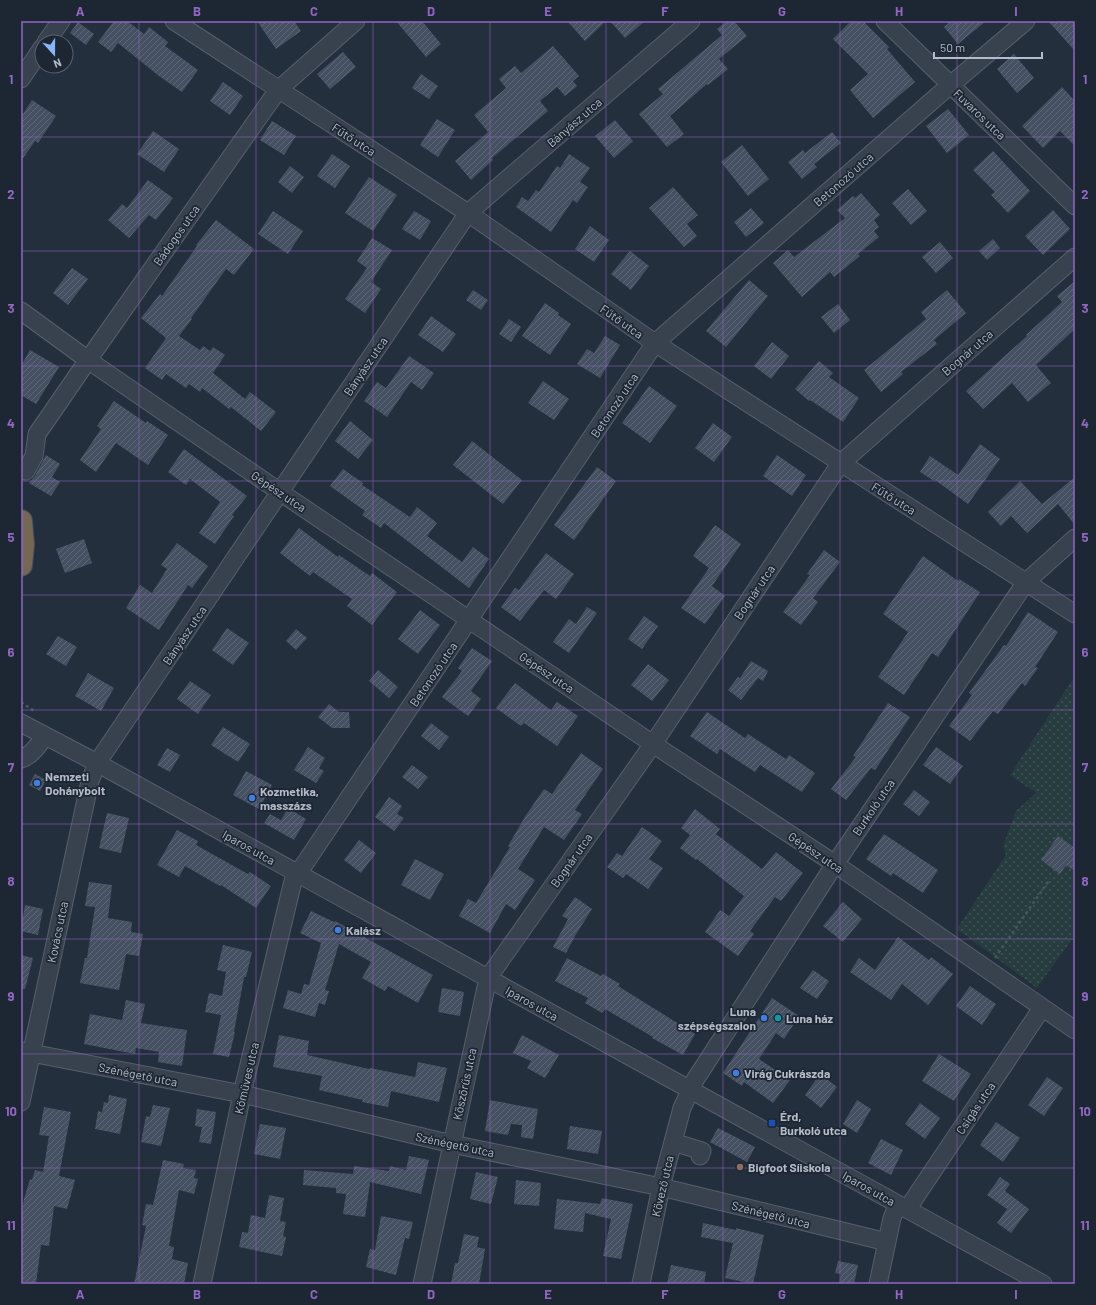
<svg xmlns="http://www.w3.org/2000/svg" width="1096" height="1305" font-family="Barlow,sans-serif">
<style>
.grass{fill:url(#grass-dots)}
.building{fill:url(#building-hatch)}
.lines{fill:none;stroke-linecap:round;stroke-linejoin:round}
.minor-casing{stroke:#565f6c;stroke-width:19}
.highway-casing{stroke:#434c59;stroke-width:24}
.path{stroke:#44595c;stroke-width:2.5;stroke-dasharray:3 3;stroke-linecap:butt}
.minor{stroke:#38414e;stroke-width:17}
.highway{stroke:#746855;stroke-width:22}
.grid{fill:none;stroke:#9266c3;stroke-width:1;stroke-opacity:0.55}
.shop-dot{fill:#3f7fe0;stroke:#1d2633;stroke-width:1.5}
.culture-dot{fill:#0f9aa8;stroke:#1d2633;stroke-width:1.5}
.transit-dot{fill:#1a4fb4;stroke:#1d2633;stroke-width:1.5}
.education-dot{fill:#8d6e63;stroke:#1d2633;stroke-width:1.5}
.labels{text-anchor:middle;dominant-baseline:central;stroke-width:3.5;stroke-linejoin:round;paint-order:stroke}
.street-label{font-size:12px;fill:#b4bcc9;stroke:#1d2633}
.poi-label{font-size:12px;font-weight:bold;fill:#b4bcc9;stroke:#1d2633;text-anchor:start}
.neatline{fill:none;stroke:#9266c3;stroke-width:1.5}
.grid-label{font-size:13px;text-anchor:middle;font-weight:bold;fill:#9266c3}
</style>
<defs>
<pattern id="grass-dots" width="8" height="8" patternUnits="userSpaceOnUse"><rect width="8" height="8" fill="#263c3f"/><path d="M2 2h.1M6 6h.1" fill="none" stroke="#435659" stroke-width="1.8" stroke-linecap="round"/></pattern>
<pattern id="building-hatch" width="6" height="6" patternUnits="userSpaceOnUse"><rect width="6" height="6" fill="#455162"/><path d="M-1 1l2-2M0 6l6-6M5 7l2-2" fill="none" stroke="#5d6877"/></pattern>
</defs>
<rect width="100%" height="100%" fill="#242f3e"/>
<path class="grass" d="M 1075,676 L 1075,935 L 1037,988 L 957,929 L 1006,855 L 1003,846 L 1016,811 L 1036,793 L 1010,775 Z"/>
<path class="building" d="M 114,21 L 127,21 L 144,34 L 149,27 L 168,42 L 165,46 L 198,70 L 182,92 L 159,76 L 118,43 L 111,52 L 98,42 Z
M 257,21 L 294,21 L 301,31 L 276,49 Z
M 396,21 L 422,21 L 441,44 L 426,57 Z
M 567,21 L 606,21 L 585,41 Z
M 610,21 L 645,21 L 625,38 Z
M 727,21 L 734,21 L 747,36 L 719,59 L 728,69 L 708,85 L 707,84 L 670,116 L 684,134 L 667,147 L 639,114 L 663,94 L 658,89 L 722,35 L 717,29 Z
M 851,21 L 863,21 L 889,47 L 887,49 L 915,82 L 873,118 L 850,90 L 868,74 L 833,39 Z
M 951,21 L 986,21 L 958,44 L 944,27 Z
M 1048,21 L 1075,21 L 1075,51 Z
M 78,22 L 94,34 L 86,45 L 70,33 Z
M 553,46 L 579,76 L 573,81 L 577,86 L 565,96 L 557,87 L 540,101 L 548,111 L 492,158 L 493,160 L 471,180 L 455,161 L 488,132 L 474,115 L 506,88 L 499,79 L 515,66 L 521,73 Z
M 343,52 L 356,67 L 330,89 L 317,74 Z
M 1014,54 L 1034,78 L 1017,93 L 997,69 Z
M 421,74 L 438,86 L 429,99 L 412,88 Z
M 223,82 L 243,96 L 230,115 L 210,101 Z
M 1062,87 L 1075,101 L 1075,146 L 1060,131 L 1043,148 L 1022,126 Z
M 32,100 L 56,116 L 38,143 L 35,141 L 21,161 L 21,117 Z
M 948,109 L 969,135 L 947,153 L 926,126 Z
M 437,119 L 455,130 L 438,157 L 420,145 Z
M 615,120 L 633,141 L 614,158 L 595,136 Z
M 272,121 L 296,136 L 284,155 L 260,140 Z
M 153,131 L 179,149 L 164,172 L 137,154 Z
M 832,132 L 841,143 L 814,164 L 817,167 L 802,179 L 788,162 L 803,150 L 805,153 Z
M 742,145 L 769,179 L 748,196 L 721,162 Z
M 993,151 L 1030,191 L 1008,213 L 991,195 L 995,192 L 973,170 Z
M 332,154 L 350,166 L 335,188 L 317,176 Z
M 569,154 L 590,168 L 580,182 L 588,187 L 577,203 L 573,200 L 551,232 L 516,207 L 522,197 L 528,201 L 536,190 L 539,192 L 557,166 L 560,168 Z
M 290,166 L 304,177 L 292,193 L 278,182 Z
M 369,177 L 397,195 L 373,231 L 345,213 Z
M 148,180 L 173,198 L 156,220 L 149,215 L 129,238 L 108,220 L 122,204 L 127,208 Z
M 673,187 L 698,215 L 687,224 L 697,236 L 684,247 L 649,208 Z
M 908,189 L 927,211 L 911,225 L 892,203 Z
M 861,193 L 880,215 L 874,220 L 879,227 L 874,231 L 879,237 L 858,254 L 860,256 L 834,277 L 830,272 L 802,297 L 773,263 L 788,250 L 794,257 L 845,218 L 837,210 L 853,196 L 855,198 Z
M 751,208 L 764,223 L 746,237 L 734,222 Z
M 1053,210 L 1070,229 L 1043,255 L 1025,236 Z
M 273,211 L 303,231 L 288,254 L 258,234 Z
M 414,211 L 431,221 L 420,240 L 402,229 Z
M 216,220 L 254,249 L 234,275 L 226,269 L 191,318 L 192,319 L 179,336 L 200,350 L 203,346 L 210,351 L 213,347 L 225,355 L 213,373 L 245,399 L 250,392 L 276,412 L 261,431 L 231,407 L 229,409 L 202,388 L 200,392 L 189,384 L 186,388 L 166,374 L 162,380 L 145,368 L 166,338 L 141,318 L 160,294 L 162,296 L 197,246 L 196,245 Z
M 590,226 L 609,240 L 594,262 L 575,249 Z
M 372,238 L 392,250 L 371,282 L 381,289 L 365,313 L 345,299 L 367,268 L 357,261 Z
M 993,239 L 1000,248 L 987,260 L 979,251 Z
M 940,242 L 953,258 L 936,273 L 922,257 Z
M 630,251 L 649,266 L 631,290 L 611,274 Z
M 72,268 L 88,279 L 68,305 L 53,293 Z
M 749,280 L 768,296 L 726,347 L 706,331 Z
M 1075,281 L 1075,329 L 1036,365 L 1051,383 L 1028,402 L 1012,383 L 983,409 L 966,391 L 1027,336 L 1026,335 L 1062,302 L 1057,296 Z
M 473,290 L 488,300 L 481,310 L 466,300 Z
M 947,290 L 966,313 L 934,340 L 937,344 L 901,372 L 903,374 L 881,392 L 864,370 L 926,319 L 921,312 Z
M 545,303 L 559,313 L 558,315 L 571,324 L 550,355 L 522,336 Z
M 838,304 L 850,320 L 834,333 L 821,317 Z
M 431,316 L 456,334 L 443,352 L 418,335 Z
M 509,319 L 521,327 L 511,342 L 499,334 Z
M 605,336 L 620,345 L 600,378 L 577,364 L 587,349 L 594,353 Z
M 772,342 L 789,356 L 771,379 L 754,366 Z
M 30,350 L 59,367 L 36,404 L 21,395 L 21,366 Z
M 409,356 L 434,373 L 422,390 L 411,382 L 387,417 L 364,401 L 377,382 L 386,388 Z
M 819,361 L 833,373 L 829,377 L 859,398 L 843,422 L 810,400 L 809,401 L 795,389 Z
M 543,381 L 569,399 L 554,420 L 528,403 Z
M 649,386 L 677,406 L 650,443 L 622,423 Z
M 114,401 L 146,423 L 147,421 L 168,435 L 148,465 L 116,443 L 96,472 L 80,460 L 101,429 L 97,426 Z
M 350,421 L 373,440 L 358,459 L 335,441 Z
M 713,423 L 732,437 L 714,462 L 695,448 Z
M 472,441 L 522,480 L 503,504 L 453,465 Z
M 980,444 L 1000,459 L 968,504 L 935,480 L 934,481 L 920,472 L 930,456 L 958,475 Z
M 184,449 L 247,496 L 232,515 L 234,516 L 215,544 L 199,533 L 220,502 L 190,479 L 186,485 L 168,472 Z
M 46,455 L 60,464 L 52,477 L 60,482 L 51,496 L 29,483 L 35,476 Z
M 777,455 L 806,475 L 792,496 L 763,476 Z
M 597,467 L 616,481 L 574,540 L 554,525 Z
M 343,469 L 363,483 L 362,485 L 410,517 L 417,507 L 437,523 L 427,536 L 462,562 L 473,547 L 489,559 L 469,588 L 384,523 L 381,528 L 362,515 L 365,511 L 330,486 Z
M 1075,477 L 1075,525 L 1058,504 L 1027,533 L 1011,516 L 1001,526 L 988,512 L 1020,481 L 1042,504 Z
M 715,525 L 741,544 L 712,586 L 725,596 L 705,624 L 681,608 L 709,568 L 693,556 Z
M 299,528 L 338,557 L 339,555 L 370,576 L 372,573 L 397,592 L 372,625 L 347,606 L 352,599 L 313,572 L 310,576 L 280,553 Z
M 84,539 L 92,563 L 65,573 L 56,549 Z
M 177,543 L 208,566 L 192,588 L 188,585 L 159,630 L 126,608 L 140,585 L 152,593 L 167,569 L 161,565 Z
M 824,550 L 840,562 L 813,598 L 818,602 L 801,625 L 783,612 L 810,575 L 807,574 Z
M 546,553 L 574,574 L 556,599 L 544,590 L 520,621 L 501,607 L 515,588 L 519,590 Z
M 923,556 L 958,581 L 959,579 L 980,592 L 938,657 L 932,653 L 904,695 L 878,677 L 908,632 L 883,614 Z
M 587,607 L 597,613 L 569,653 L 553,642 L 569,619 L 576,624 Z
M 420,610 L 440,625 L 418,654 L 398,639 Z
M 1028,612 L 1058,632 L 1035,667 L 1038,668 L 1025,686 L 1022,683 L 998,714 L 993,711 L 970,741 L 949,726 L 972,695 L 969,693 L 1004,645 L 1006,646 Z
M 644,616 L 658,626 L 642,649 L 628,639 Z
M 227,628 L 249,643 L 233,665 L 212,650 Z
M 296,629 L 307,638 L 296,650 L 286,641 Z
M 58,636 L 77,647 L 66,666 L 46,654 Z
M 472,648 L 492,661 L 471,691 L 481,699 L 468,716 L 442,697 L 462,671 L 458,668 Z
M 751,661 L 768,671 L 763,681 L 758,678 L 741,700 L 728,690 L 738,677 L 740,678 Z
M 648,664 L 669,680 L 652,701 L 631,685 Z
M 378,670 L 398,687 L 389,698 L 369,681 Z
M 88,673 L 114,688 L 101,711 L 75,696 Z
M 190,681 L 211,695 L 198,714 L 177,699 Z
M 515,683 L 551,710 L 557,702 L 578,716 L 557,746 L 524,723 L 521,726 L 496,708 Z
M 888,703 L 910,717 L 875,770 L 871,768 L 846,800 L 831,789 L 856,757 L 853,756 Z
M 329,704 L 339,712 L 349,712 L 350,728 L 332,728 L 318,717 Z
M 707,712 L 745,738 L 748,734 L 786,759 L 789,755 L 815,773 L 802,792 L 760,765 L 755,772 L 720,749 L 717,754 L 690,736 Z
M 431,723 L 449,737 L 439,750 L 421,736 Z
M 223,727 L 250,744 L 238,762 L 211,745 Z
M 308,747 L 325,758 L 319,768 L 324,771 L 316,783 L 294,770 Z
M 936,747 L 963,766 L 950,784 L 923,765 Z
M 167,748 L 180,755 L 170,772 L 157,765 Z
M 581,753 L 603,769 L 575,810 L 582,814 L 564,840 L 544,827 L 518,869 L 535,880 L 515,910 L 506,904 L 490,933 L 459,916 L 468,899 L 476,903 L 510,847 L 508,846 L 526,815 L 544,789 L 552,794 Z
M 412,765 L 428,777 L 418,789 L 402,777 Z
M 246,771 L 272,785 L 259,809 L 233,795 Z
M 35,774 L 46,780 L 40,791 L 29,785 Z
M 914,790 L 930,802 L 919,816 L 903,804 Z
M 389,797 L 402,806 L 397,814 L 404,818 L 394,831 L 375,817 Z
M 288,808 L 306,819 L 294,840 L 264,823 L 270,814 L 281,820 Z
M 695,809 L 720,829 L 716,834 L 762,869 L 776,852 L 803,873 L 781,901 L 775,897 L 750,931 L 754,934 L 738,956 L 705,932 L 720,910 L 729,916 L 744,896 L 697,859 L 696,860 L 680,848 L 690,835 L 681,828 Z
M 107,813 L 129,818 L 121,853 L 99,848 Z
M 642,827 L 662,841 L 649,859 L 663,868 L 648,889 L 626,874 L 623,878 L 607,867 L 617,853 L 622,856 Z
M 177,830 L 198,841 L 196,845 L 248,874 L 250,872 L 271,886 L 256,908 L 221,885 L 220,886 L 185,866 L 179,877 L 157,865 Z
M 884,834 L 938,870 L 923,893 L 893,873 L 891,876 L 866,859 Z
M 1058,836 L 1075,848 L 1075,871 L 1066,865 L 1060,874 L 1041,860 Z
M 359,840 L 376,853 L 361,873 L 344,860 Z
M 415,859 L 444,874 L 430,900 L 401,885 Z
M 89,882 L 112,885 L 108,918 L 132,922 L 131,932 L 143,934 L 139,956 L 126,954 L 119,990 L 80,983 L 85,958 L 87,958 L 95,907 L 85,906 Z
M 575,897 L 592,909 L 575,936 L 566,953 L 553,947 L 568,919 L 562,916 Z
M 843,902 L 862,919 L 843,942 L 823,926 Z
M 25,905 L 43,909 L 38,935 L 21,931 L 21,916 L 23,917 Z
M 311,911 L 334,922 L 335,921 L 433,975 L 418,1003 L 388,986 L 385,991 L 362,978 L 371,962 L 339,944 L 325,990 L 329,991 L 325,1005 L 319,1003 L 315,1017 L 283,1008 L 288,990 L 301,994 L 304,984 L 309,985 L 321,943 L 300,933 Z
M 898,937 L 929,960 L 931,957 L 953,974 L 928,1005 L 902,984 L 891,1000 L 850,972 L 859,958 L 875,970 Z
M 223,945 L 252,952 L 246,977 L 244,977 L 234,1032 L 235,1032 L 229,1057 L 213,1054 L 221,1015 L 205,1012 L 209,993 L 222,996 L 226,972 L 217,970 Z
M 21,955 L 33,958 L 25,989 L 21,989 Z
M 567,958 L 601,976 L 603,974 L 620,984 L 618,986 L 695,1034 L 683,1055 L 652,1038 L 653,1037 L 605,1009 L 602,1013 L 585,1003 L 588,998 L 555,981 Z
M 813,970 L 829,981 L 817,999 L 800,988 Z
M 970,986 L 996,1004 L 982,1025 L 956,1006 Z
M 442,988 L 464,992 L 460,1016 L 438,1012 Z
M 772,998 L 799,1016 L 784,1039 L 776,1033 L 759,1059 L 790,1080 L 773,1103 L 744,1082 L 742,1086 L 723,1073 Z
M 126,1000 L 145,1004 L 141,1023 L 187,1030 L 182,1066 L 158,1062 L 159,1052 L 136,1048 L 135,1054 L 84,1044 L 90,1014 L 122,1020 Z
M 279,1035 L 309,1041 L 307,1055 L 369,1069 L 370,1068 L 415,1077 L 418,1062 L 447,1068 L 439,1102 L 391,1091 L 388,1107 L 362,1102 L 363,1100 L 319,1090 L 322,1076 L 273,1067 Z
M 522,1035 L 559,1055 L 545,1078 L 527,1068 L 531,1061 L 513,1053 Z
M 939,1054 L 971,1074 L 954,1101 L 922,1081 Z
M 820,1074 L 837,1087 L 821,1108 L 805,1095 Z
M 1047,1077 L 1063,1088 L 1044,1116 L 1028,1105 Z
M 109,1095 L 127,1099 L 120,1134 L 95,1129 L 98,1111 L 102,1112 L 104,1102 L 108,1103 Z
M 490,1100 L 538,1109 L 533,1139 L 521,1137 L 522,1125 L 511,1124 L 508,1135 L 485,1131 Z
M 857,1100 L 871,1109 L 857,1133 L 843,1124 Z
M 920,1103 L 940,1118 L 925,1139 L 905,1124 Z
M 153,1105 L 170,1108 L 161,1146 L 141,1142 L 146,1116 L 150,1117 Z
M 44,1107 L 71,1112 L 59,1176 L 75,1180 L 67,1209 L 54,1206 L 49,1246 L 41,1245 L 36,1284 L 21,1282 L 21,1219 L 24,1199 L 30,1179 L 32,1180 L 35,1170 L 43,1172 L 49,1136 L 39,1135 Z
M 197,1109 L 216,1112 L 211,1144 L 199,1142 L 202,1127 L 195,1126 Z
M 996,1122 L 1020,1138 L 1003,1162 L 980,1145 Z
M 260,1124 L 286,1128 L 280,1159 L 254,1154 Z
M 570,1126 L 602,1131 L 598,1154 L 567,1149 Z
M 718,1128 L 755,1147 L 747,1162 L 710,1142 Z
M 881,1139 L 903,1150 L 891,1175 L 868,1163 Z
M 409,1156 L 429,1160 L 421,1194 L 370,1182 L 365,1217 L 343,1214 L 346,1194 L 336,1193 L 336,1188 L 303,1185 L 304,1170 L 353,1174 L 354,1166 L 389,1171 L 390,1166 L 406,1170 Z
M 163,1160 L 184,1164 L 183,1168 L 196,1170 L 194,1178 L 198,1179 L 194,1194 L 179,1190 L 169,1246 L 174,1247 L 172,1259 L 188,1263 L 184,1284 L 134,1284 L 146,1226 L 142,1225 L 146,1204 L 153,1205 Z
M 476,1172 L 498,1177 L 491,1204 L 470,1199 Z
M 1000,1177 L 1010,1184 L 1005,1191 L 1029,1209 L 1011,1233 L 997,1223 L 1007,1209 L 987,1195 Z
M 516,1180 L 541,1183 L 539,1206 L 514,1204 Z
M 269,1195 L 284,1198 L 280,1221 L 286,1222 L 283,1236 L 286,1237 L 282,1256 L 239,1247 L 242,1232 L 248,1233 L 251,1215 L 265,1218 Z
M 602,1198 L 633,1204 L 621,1259 L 603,1256 L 611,1219 L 585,1213 L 583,1232 L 554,1229 L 557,1199 L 600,1204 Z
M 381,1216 L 413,1222 L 409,1239 L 405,1238 L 396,1275 L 366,1267 L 370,1249 L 375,1250 Z
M 703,1223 L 736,1230 L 736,1228 L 764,1235 L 753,1284 L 725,1278 L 733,1243 L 701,1237 Z
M 464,1234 L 479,1237 L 477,1247 L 485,1249 L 479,1284 L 451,1284 L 455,1263 L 458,1263 Z
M 838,1261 L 858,1265 L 854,1284 L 839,1284 L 841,1274 L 835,1273 Z
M 671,1265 L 706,1272 L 704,1284 L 667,1284 Z"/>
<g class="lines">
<defs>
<path id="minor" d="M 174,21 L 468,213 L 655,343 L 1075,614
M 885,21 L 1075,206
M 46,42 L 61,21
M 21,79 L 42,48
M 21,311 L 88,360 L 280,492 L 653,744 L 835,864 L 1075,1030
M 26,471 L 34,456 L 37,434 L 88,360 L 278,90 L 356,21
M 21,723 L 97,763 L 1043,1284
M 21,759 C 32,756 39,744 45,736
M 21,1051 L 242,1094 L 452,1144 L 661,1187 L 887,1242
M 21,1102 L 90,781 L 97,763 L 468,213 L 691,21
M 673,1142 L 702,1151 L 700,1156
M 908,1208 L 1042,1008
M 202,1284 L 242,1094 L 293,881 L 655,343 L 941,93 L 1026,21
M 422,1284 L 488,978 L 653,744 L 840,464 L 1075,257
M 641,1284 L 661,1187 L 682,1108 L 695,1080 L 835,864 L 1026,582 L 1075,538
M 878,1284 L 892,1218 L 898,1204"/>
<path id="highway" d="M 21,521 L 23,545 L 21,565"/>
</defs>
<use href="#minor" class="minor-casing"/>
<use href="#highway" class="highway-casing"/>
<path class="path" d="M 21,702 L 34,711
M 995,958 L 1050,879"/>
<use href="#minor" class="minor"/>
<use href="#highway" class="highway"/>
</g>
<path class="grid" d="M 139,21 L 139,1284M 256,21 L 256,1284M 373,21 L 373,1284M 490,21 L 490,1284M 606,21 L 606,1284M 723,21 L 723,1284M 840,21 L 840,1284M 957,21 L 957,1284M 21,137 L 1075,137M 21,251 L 1075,251M 21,366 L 1075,366M 21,481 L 1075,481M 21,595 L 1075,595M 21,710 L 1075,710M 21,824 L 1075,824M 21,939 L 1075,939M 21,1054 L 1075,1054M 21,1168 L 1075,1168"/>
<g class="shop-dot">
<circle cx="37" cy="783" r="4"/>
<circle cx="252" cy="798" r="4"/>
<circle cx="338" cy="930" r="4"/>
<circle cx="764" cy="1018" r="4"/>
<circle cx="736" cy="1073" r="4"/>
</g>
<circle class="culture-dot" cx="778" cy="1018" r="4"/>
<rect class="transit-dot" x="768" y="1119" width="8" height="8" rx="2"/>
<circle class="education-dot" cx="740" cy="1167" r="4"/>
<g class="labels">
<g class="street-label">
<text transform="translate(980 114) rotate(44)">Fuvaros utca</text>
<text transform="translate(574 122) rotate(-41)">Bányász utca</text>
<text transform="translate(354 139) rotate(33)">Fűtő utca</text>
<text transform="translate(843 179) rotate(-41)">Betonozó utca</text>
<text transform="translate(176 235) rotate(-55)">Bádogos utca</text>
<text transform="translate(622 321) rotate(35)">Fűtő utca</text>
<text transform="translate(967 352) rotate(-41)">Bognár utca</text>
<text transform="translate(365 366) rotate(-56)">Bányász utca</text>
<text transform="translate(614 405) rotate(-56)">Betonozó utca</text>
<text transform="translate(279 491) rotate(34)">Gépész utca</text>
<text transform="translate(894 498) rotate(32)">Fűtő utca</text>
<text transform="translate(754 592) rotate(-56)">Bognár utca</text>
<text transform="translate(184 635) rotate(-56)">Bányász utca</text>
<text transform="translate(547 672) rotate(34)">Gépész utca</text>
<text transform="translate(433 674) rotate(-56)">Betonozó utca</text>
<text transform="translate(873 807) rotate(-56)">Burkoló utca</text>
<text transform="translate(249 847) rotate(29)">Iparos utca</text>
<text transform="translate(816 852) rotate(34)">Gépész utca</text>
<text transform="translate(571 860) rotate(-55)">Bognár utca</text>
<text transform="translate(57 932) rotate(-78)">Kovács utca</text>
<text transform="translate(532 1003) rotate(29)">Iparos utca</text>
<text transform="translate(138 1074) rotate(11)">Szénégető utca</text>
<text transform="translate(246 1078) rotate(-77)">Kőműves utca</text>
<text transform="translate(464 1084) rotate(-78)">Köszörűs utca</text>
<text transform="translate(975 1108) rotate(-56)">Csigás utca</text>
<text transform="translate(455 1144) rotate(12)">Szénégető utca</text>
<text transform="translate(662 1186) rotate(-77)">Kövező utca</text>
<text transform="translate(869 1188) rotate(29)">Iparos utca</text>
<text transform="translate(771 1214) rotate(14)">Szénégető utca</text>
</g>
<g class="poi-label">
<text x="45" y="776">Nemzeti<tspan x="45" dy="14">Dohánybolt</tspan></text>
<text x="260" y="791">Kozmetika,<tspan x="260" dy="14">masszázs</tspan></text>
<text x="346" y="930">Kalász</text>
<text x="756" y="1011" text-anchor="end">Luna<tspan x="756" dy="14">szépségszalon</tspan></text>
<text x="786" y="1018">Luna ház</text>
<text x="744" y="1073">Virág Cukrászda</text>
<text x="780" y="1116">Érd,<tspan x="780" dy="14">Burkoló utca</tspan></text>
<text x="748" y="1167">Bigfoot Síiskola</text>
</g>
</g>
<rect width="1096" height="1305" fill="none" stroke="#1d2633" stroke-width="44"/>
<g transform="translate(54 54) rotate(159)"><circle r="19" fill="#1d2633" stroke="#59626f"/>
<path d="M0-3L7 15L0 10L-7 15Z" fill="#8ab4f8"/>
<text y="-6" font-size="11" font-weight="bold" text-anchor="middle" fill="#b4bcc9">N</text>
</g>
<path d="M934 52v6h108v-6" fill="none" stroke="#b4bcc9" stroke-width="2"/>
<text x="940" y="52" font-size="12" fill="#b4bcc9" stroke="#1d2633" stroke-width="3" paint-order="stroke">50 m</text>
<rect x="22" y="22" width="1052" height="1261" class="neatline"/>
<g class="grid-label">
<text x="80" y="16">A</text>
<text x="197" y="16">B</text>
<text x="314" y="16">C</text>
<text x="431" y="16">D</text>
<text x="548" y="16">E</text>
<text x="665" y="16">F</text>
<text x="782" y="16">G</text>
<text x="899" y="16">H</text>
<text x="1016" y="16">I</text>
<text x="11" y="84">1</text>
<text x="1085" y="84">1</text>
<text x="11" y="199">2</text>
<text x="1085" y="199">2</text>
<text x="11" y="313">3</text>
<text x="1085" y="313">3</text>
<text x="11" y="428">4</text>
<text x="1085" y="428">4</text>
<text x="11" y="542">5</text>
<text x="1085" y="542">5</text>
<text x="11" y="657">6</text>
<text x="1085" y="657">6</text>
<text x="11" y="772">7</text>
<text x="1085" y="772">7</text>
<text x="11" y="886">8</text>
<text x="1085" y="886">8</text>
<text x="11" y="1001">9</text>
<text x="1085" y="1001">9</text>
<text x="11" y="1116">10</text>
<text x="1085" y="1116">10</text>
<text x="11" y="1230">11</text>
<text x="1085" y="1230">11</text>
<text x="80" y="1299">A</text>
<text x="197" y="1299">B</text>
<text x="314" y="1299">C</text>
<text x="431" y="1299">D</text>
<text x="548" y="1299">E</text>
<text x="665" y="1299">F</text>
<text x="782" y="1299">G</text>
<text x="899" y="1299">H</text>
<text x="1016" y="1299">I</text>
</g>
</svg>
